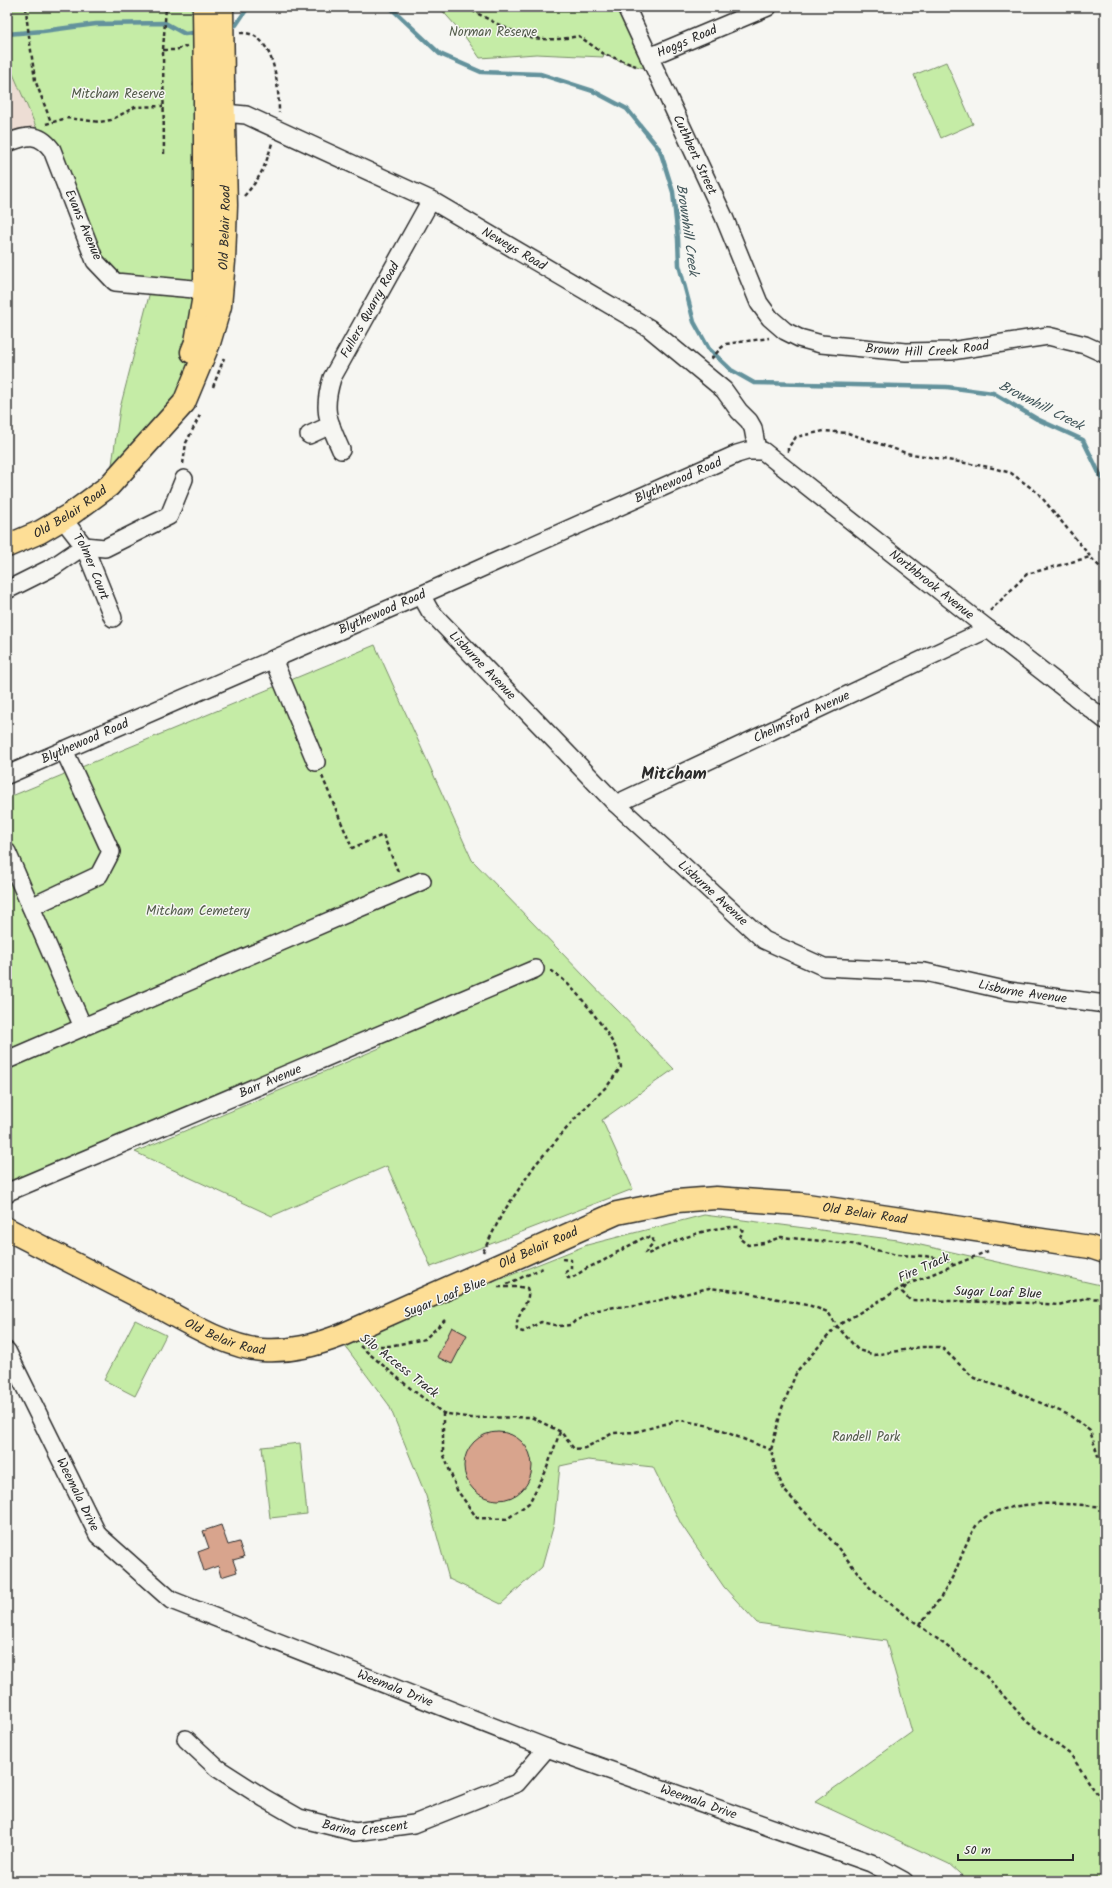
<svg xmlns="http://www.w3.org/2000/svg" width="1112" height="1888" font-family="Kalam,sans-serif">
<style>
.built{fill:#edddd4}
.green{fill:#c5eca6;stroke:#788c68}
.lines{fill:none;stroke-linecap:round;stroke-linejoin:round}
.stream{stroke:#63929c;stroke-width:4.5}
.building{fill:#d8a48d;stroke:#2b2b2b}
.minor-casing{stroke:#2b2b2b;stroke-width:20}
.major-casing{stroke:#2b2b2b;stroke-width:25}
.path{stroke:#2b2b2b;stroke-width:2.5;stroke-dasharray:4 3;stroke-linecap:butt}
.minor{stroke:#f6f6f2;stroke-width:17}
.major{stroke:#fdde96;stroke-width:22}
.major-bridge-casing{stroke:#2b2b2b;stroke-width:25;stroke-linecap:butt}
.major-bridge{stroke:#fdde96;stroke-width:22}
.labels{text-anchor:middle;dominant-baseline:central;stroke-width:3;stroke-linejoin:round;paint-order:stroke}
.park-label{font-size:13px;fill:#525b4a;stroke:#f6f6f2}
.street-label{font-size:13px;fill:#2b2b2b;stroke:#f6f6f2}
.water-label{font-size:14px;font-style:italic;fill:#42565a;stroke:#f6f6f2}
.district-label{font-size:17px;font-weight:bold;fill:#2b2b2b;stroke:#f6f6f2}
</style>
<rect width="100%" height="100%" fill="#f6f6f2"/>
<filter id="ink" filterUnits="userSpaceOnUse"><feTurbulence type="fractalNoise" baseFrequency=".025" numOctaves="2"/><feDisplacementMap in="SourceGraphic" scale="8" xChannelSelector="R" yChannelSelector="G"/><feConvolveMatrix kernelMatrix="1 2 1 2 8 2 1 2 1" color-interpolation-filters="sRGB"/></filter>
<g filter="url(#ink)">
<path class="built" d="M 7,60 L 34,122 L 41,138 L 7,143 Z"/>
<path class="green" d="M 7,7 L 204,7 L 205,289 L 184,403 L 109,486 L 120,408 L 152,284 L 115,282 L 41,138 L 7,60 Z
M 439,7 L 626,7 L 648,69 L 628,64 L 604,54 L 603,57 L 536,54 L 480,58 L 463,34 Z
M 946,62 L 973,124 L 941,138 L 914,75 Z
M 375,645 L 472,860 L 674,1069 L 602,1120 L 633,1189 L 431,1267 L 387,1166 L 272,1216 L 135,1152 L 382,1047 L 375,1030 L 7,1186 L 7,798 Z
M 704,1215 L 898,1240 L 1105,1286 L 1105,1881 L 968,1881 L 949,1864 L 815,1802 L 912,1732 L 886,1641 L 757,1623 L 724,1587 L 681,1524 L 653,1467 L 588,1460 L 560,1466 L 554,1524 L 542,1567 L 501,1604 L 449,1579 L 426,1496 L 389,1405 L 345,1346 L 438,1304 L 587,1245 Z
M 135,1320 L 166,1335 L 135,1396 L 104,1380 Z
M 300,1443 L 307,1514 L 270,1518 L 262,1447 Z"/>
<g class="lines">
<path class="stream" d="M 390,7 L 440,54 L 481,72 L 540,74 L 593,91 L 627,109 L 660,150 L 673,192 L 678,239 L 679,265 L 694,322 L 709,349 L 731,370 L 754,383 L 947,387 L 993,393 L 1037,419 L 1083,440 L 1105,485
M 228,27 L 236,25 L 248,7
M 7,34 L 43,31 L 96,24 L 165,23 L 185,34 L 199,32"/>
</g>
<path class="building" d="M 452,1327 L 467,1335 L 452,1364 L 437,1357 Z
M464 1466a34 34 0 1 1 68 0a34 34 0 1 1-68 0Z
M 221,1525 L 228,1545 L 239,1542 L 244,1557 L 233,1560 L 237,1572 L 221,1577 L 218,1566 L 204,1571 L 198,1552 L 209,1548 L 203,1531 Z"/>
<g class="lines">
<defs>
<g id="minor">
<path id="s1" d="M 626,7 L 724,217 L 759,303 L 770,318 L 785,331 L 799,338 L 821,344 L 906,352 L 951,351 L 1048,336 L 1085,345 L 1105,354"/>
<path id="s2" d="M 649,57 L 768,7"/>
<path id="s3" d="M 213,112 L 246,115 L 431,200 L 649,328 L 724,390 L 739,411 L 749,421 L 753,428 L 757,450"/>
<path d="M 7,143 C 26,136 38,131 52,150 L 95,261 L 115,282 L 205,290"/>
<path d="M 309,435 L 331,425"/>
<path id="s4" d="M 341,450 C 328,420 322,411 332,378 L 431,200"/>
<path id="s5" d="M 63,519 L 84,546 L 113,618"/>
<path d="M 7,590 L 53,567 L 84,546 L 105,548 L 169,516 L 184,479"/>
<path id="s6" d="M 421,595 L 430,611 L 616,804 L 764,940 L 824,967 L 925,972 L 1009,991 L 1105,1004"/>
<path d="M 273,659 L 316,762"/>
<path id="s7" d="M 7,775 L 421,595 L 737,454 L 747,451 L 763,451 L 979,622 L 1105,720"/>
<path id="s8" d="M 616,804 L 988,629"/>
<path d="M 7,852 L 83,1027"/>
<path d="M 31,907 L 99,875 L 111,852 L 64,750"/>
<path d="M 7,1060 L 422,881"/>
<path id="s9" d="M 7,1194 L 8,1192 L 535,969"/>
<path id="s10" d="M 7,1351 L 98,1535 L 171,1600 L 547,1748 L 871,1863 L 904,1881"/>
<path id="s11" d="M 186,1739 L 217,1768 L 264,1798 L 299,1818 L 355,1832 L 414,1824 L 517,1783 L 547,1748"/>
</g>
<g id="major">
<path d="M 192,352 L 196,342 L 205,290 L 205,85"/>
<path id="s12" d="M 7,546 L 40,532 L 71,514 L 109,486 L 184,403 L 209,343 L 220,306 L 224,261 L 226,205 L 223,83"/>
<path id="s13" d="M 7,1229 C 56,1254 104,1279 153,1304 C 185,1321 226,1347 262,1350 C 291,1352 316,1345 342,1335 L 617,1213 L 677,1201 L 716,1198 L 800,1204 L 1090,1247 L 1105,1252"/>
</g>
</defs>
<use href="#minor" class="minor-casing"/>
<use href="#major" class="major-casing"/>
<path class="path" d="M 26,7 L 27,21 L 35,80 L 51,122
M 466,7 C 482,16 512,33 530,37 C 545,41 564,39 579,36 L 604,54 L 636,66
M 240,33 C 275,30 279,89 279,113
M 163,50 L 176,50 L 187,46
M 46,124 L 67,118 L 100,122 L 111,120 L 135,107 L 163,106
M 164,154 L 163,50 L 166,7
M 244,196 C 260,179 266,165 272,143
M 711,359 L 721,348 L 726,344 L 769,338
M 213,387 L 224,358
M 788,452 L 788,448 L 796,437 L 824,431 L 848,433 L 906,453 L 989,467 L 1011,473 L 1038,493 L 1094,561 L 1105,572
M 183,464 L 186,443 L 200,415
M 990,611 L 1027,574 L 1090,557
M 322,776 L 352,848 L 383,835 L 399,874
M 988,1251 L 906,1285 L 837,1326 L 797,1371 L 782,1408 L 771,1450 L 776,1471 L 784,1490 L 834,1543 L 871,1589 L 985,1675 L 1026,1721 L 1071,1755 L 1105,1806
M 483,1252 L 502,1214 L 535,1165 L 579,1114 L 608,1085 L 621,1067 C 620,1062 619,1056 617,1051 C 608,1030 570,980 550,970
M 562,1259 L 571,1260 L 571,1268 L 566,1272 L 568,1278 L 572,1278 L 587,1268 L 603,1261 L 614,1254 L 645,1237 L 653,1238 L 653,1243 L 645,1253 L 648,1254 C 676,1240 708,1226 740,1227 L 743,1232 L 739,1238 L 748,1245 L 764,1243 L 781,1237 L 852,1244 L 896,1255 L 925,1256 L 948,1260 L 953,1265
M 507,1284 L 543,1268
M 906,1286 L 902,1292 L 910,1300 L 1032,1303 L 1058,1305 L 1086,1298 L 1105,1299
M 498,1287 L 520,1287 L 527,1288 C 533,1303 514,1312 517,1330 L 523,1332 L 541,1322 L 559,1326 L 571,1325 L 575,1321 L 598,1310 L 615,1307 L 636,1306 L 709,1288 L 745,1292 L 811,1306 L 828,1312 L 837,1326 L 858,1350 L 875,1355 L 920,1347 L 941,1347 L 974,1378 L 1013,1391 L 1069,1415 L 1090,1431 L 1099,1459 L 1105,1462
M 360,1346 L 410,1388 L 443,1413 L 471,1418 L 531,1417 L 561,1432 L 574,1449 L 585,1448 L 613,1433 L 635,1432 L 680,1420 L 710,1426 L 771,1450
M 366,1346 L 389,1346 L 425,1339 L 445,1320
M 443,1413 L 443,1453 L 457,1490 L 477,1518 L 507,1519 L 529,1503 L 545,1473 L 560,1432
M 919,1625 C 934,1608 946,1591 956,1570 C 962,1555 967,1539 976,1526 C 998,1496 1073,1504 1105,1507"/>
<use href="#minor" class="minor"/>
<use href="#major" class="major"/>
<defs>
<path id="major-bridge" d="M 204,7 L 205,85
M 222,7 L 223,83"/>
</defs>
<use href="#major-bridge" class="major-bridge-casing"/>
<use href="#major-bridge" class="major-bridge"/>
</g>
</g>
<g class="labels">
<g class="park-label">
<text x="493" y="32">Norman Reserve</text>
<text x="118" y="94">Mitcham Reserve</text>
<text x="198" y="911">Mitcham Cemetery</text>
<text x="866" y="1437">Randell Park</text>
</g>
<g class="street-label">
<text stroke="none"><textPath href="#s2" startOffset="41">Hoggs Road</textPath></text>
<text stroke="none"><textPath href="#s1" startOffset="163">Cuthbert Street</textPath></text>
<text transform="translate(83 225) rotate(67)">Evans Avenue</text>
<text stroke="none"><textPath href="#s12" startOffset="413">Old Belair Road</textPath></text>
<text stroke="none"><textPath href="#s3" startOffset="333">Neweys Road</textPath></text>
<text stroke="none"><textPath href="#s4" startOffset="153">Fullers Quarry Road</textPath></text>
<text stroke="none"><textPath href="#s1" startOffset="508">Brown Hill Creek Road</textPath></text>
<text stroke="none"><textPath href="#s7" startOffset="733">Blythewood Road</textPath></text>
<text stroke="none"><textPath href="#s12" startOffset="72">Old Belair Road</textPath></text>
<text stroke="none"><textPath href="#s5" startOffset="56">Tolmer Court</textPath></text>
<text stroke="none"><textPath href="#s7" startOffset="1039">Northbrook Avenue</textPath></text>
<text stroke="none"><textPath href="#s7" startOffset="409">Blythewood Road</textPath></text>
<text stroke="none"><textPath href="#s6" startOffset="94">Lisburne Avenue</textPath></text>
<text stroke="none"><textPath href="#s8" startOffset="205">Chelmsford Avenue</textPath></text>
<text stroke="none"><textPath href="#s7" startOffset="85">Blythewood Road</textPath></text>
<text stroke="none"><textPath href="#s6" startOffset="418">Lisburne Avenue</textPath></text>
<text stroke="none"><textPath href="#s6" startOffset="754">Lisburne Avenue</textPath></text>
<text stroke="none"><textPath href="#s9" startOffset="287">Barr Avenue</textPath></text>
<text stroke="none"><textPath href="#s13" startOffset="916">Old Belair Road</textPath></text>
<text stroke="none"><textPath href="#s13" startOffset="580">Old Belair Road</textPath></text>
<text transform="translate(924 1268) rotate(-24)">Fire Track</text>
<text transform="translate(998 1293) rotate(2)">Sugar Loaf Blue</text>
<text transform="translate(445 1298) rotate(-22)">Sugar Loaf Blue</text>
<text stroke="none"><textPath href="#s13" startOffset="244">Old Belair Road</textPath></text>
<text transform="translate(399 1366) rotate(38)">Silo Access Track</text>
<text stroke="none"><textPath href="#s10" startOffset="160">Weemala Drive</textPath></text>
<text stroke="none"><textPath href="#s10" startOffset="544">Weemala Drive</textPath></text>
<text stroke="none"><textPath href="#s10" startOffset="868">Weemala Drive</textPath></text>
<text stroke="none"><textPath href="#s11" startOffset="206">Barina Crescent</textPath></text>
</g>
<g class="water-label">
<text transform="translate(687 230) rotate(82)">Brownhill Creek</text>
<text transform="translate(1041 406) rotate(27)">Brownhill Creek</text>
</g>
<g class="district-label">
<text x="674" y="774">Mitcham</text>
</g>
</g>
<rect width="1112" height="1888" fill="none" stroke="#f6f6f2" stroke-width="24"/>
<rect x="12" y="12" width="1088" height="1864" fill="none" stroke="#2b2b2b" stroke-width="1.5" filter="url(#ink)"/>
<path d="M958 1854v6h115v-6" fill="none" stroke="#2b2b2b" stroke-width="2"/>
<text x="964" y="1854" font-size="12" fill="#2b2b2b" stroke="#f6f6f2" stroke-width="3" paint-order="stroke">50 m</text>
</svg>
